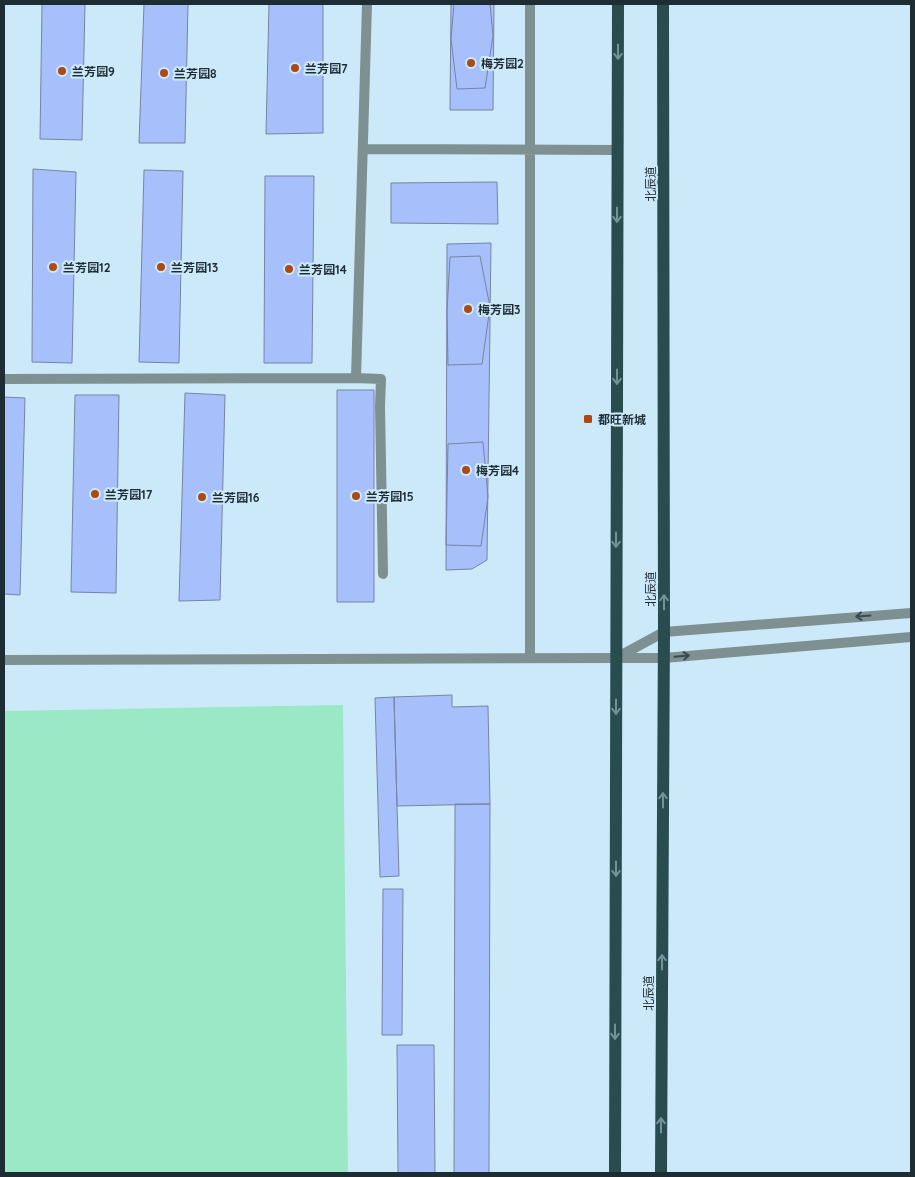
<svg xmlns="http://www.w3.org/2000/svg" width="915" height="1177" font-family="Quicksand,'Noto Sans SC',sans-serif">
<style>
.green{fill:#9ae8c5}
.building{fill:#a7c0fb;stroke:#7784a2}
.lines{fill:none;stroke-linecap:round;stroke-linejoin:round}
.service{stroke:#7e9091;stroke-width:10}
.minor{stroke:#7e9091;stroke-width:10}
.tertiary{stroke:#7e9091;stroke-width:10}
.primary{stroke:#294c4e;stroke-width:12}
.oneway{stroke:#72939b}
.oneway2{stroke:#3b4a50}
.poi-dot{fill:#ac4914;stroke:#cce9fa;stroke-width:2}
.labels{text-anchor:middle;dominant-baseline:central;stroke-width:4;stroke-linejoin:round;paint-order:stroke}
.poi-label{font-size:12px;font-weight:bold;fill:#1e2c34;stroke:#cce9fa;text-anchor:start}
.street-label{font-size:12px;fill:#1e2c34;stroke:#cce9fa}
</style>
<rect width="100%" height="100%" fill="#cce9fa"/>
<path class="green" d="M 343,705 L 348,1173 L 4,1173 L 4,711 Z"/>
<path class="building" d="M 42,4 L 85,4 L 82,140 L 40,139 Z
M 144,4 L 188,4 L 185,143 L 139,143 Z
M 269,4 L 323,4 L 323,133 L 266,134 Z
M 451,4 L 494,4 L 493,110 L 450,110 Z
M 454,4 L 490,4 L 493,36 L 485,88 L 457,89 L 451,39 Z
M 33,169 L 76,172 L 72,363 L 32,362 Z
M 144,170 L 183,171 L 179,363 L 139,362 Z
M 265,176 L 314,176 L 312,363 L 264,363 Z
M 497,182 L 498,224 L 391,223 L 391,183 Z
M 491,243 L 487,560 L 472,569 L 446,570 L 447,244 Z
M 480,256 L 490,307 L 482,364 L 448,365 L 447,311 L 450,257 Z
M 337,390 L 374,390 L 374,602 L 337,602 Z
M 185,393 L 225,395 L 220,600 L 179,601 Z
M 75,395 L 119,395 L 116,593 L 71,592 Z
M 4,397 L 25,398 L 20,595 L 4,594 Z
M 483,442 L 488,497 L 481,546 L 446,545 L 448,444 Z
M 452,695 L 452,707 L 488,706 L 490,804 L 397,806 L 394,697 Z
M 394,697 L 399,876 L 380,877 L 375,698 Z
M 455,804 L 490,804 L 489,1173 L 454,1173 Z
M 383,889 L 403,889 L 402,1035 L 382,1035 Z
M 397,1045 L 434,1045 L 435,1173 L 398,1173 Z"/>
<g class="lines">
<path class="service" d="M 363,149 L 618,150
M 356,378 L 381,379 L 380,406 L 383,574
M 4,379 L 356,378 L 367,4
M 530,658 L 530,4"/>
<path class="minor" d="M 4,660 L 616,658"/>
<path class="tertiary" d="M 616,658 L 664,632 L 911,613
M 617,658 L 664,658 L 911,637"/>
<path class="primary" d="M 615,1173 L 618,4
M 661,1173 L 664,632 L 663,4"/>
</g>
<defs><path id="oneway-shaft" d="M-6 0H5M1.5-3L5.5 0L1.5 3" fill="none" stroke-width="1.6" stroke-linecap="round" stroke-linejoin="round" transform="scale(1.25)"/></defs>
<g class="oneway">
<use href="#oneway-shaft" transform="translate(618 52) rotate(90)"/>
<use href="#oneway-shaft" transform="translate(617 215) rotate(90)"/>
<use href="#oneway-shaft" transform="translate(617 377) rotate(90)"/>
<use href="#oneway-shaft" transform="translate(616 540) rotate(90)"/>
<use href="#oneway-shaft" transform="translate(664 602) rotate(-90)"/>
<use href="#oneway-shaft" transform="translate(616 707) rotate(90)"/>
<use href="#oneway-shaft" transform="translate(663 800) rotate(-90)"/>
<use href="#oneway-shaft" transform="translate(616 869) rotate(90)"/>
<use href="#oneway-shaft" transform="translate(662 962) rotate(-90)"/>
<use href="#oneway-shaft" transform="translate(615 1032) rotate(90)"/>
<use href="#oneway-shaft" transform="translate(661 1125) rotate(-90)"/>
</g>
<g class="oneway2">
<use href="#oneway-shaft" transform="translate(863 616) rotate(176)"/>
<use href="#oneway-shaft" transform="translate(682 656) rotate(-5)"/>
</g>
<g class="poi-dot">
<circle cx="471" cy="63" r="5"/>
<circle cx="295" cy="68" r="5"/>
<circle cx="62" cy="71" r="5"/>
<circle cx="164" cy="73" r="5"/>
<circle cx="53" cy="267" r="5"/>
<circle cx="161" cy="267" r="5"/>
<circle cx="289" cy="269" r="5"/>
<circle cx="468" cy="309" r="5"/>
<rect x="583" y="414" width="10" height="10" rx="2.5"/>
<circle cx="466" cy="470" r="5"/>
<circle cx="95" cy="494" r="5"/>
<circle cx="356" cy="496" r="5"/>
<circle cx="202" cy="497" r="5"/>
</g>
<g class="labels">
<g class="poi-label">
<text x="481" y="63">梅芳园2</text>
<text x="305" y="68">兰芳园7</text>
<text x="72" y="71">兰芳园9</text>
<text x="174" y="73">兰芳园8</text>
<text x="63" y="267">兰芳园12</text>
<text x="171" y="267">兰芳园13</text>
<text x="299" y="269">兰芳园14</text>
<text x="478" y="309">梅芳园3</text>
<text x="598" y="419">都旺新城</text>
<text x="476" y="470">梅芳园4</text>
<text x="105" y="494">兰芳园17</text>
<text x="366" y="496">兰芳园15</text>
<text x="212" y="497">兰芳园16</text>
</g>
<g class="street-label">
<text transform="translate(650 184) rotate(-90)">北辰道</text>
<text transform="translate(650 589) rotate(-90)">北辰道</text>
<text transform="translate(648 993) rotate(-90)">北辰道</text>
</g>
</g>
<rect width="915" height="1177" fill="none" stroke="#1e2c34" stroke-width="10"/>
</svg>
